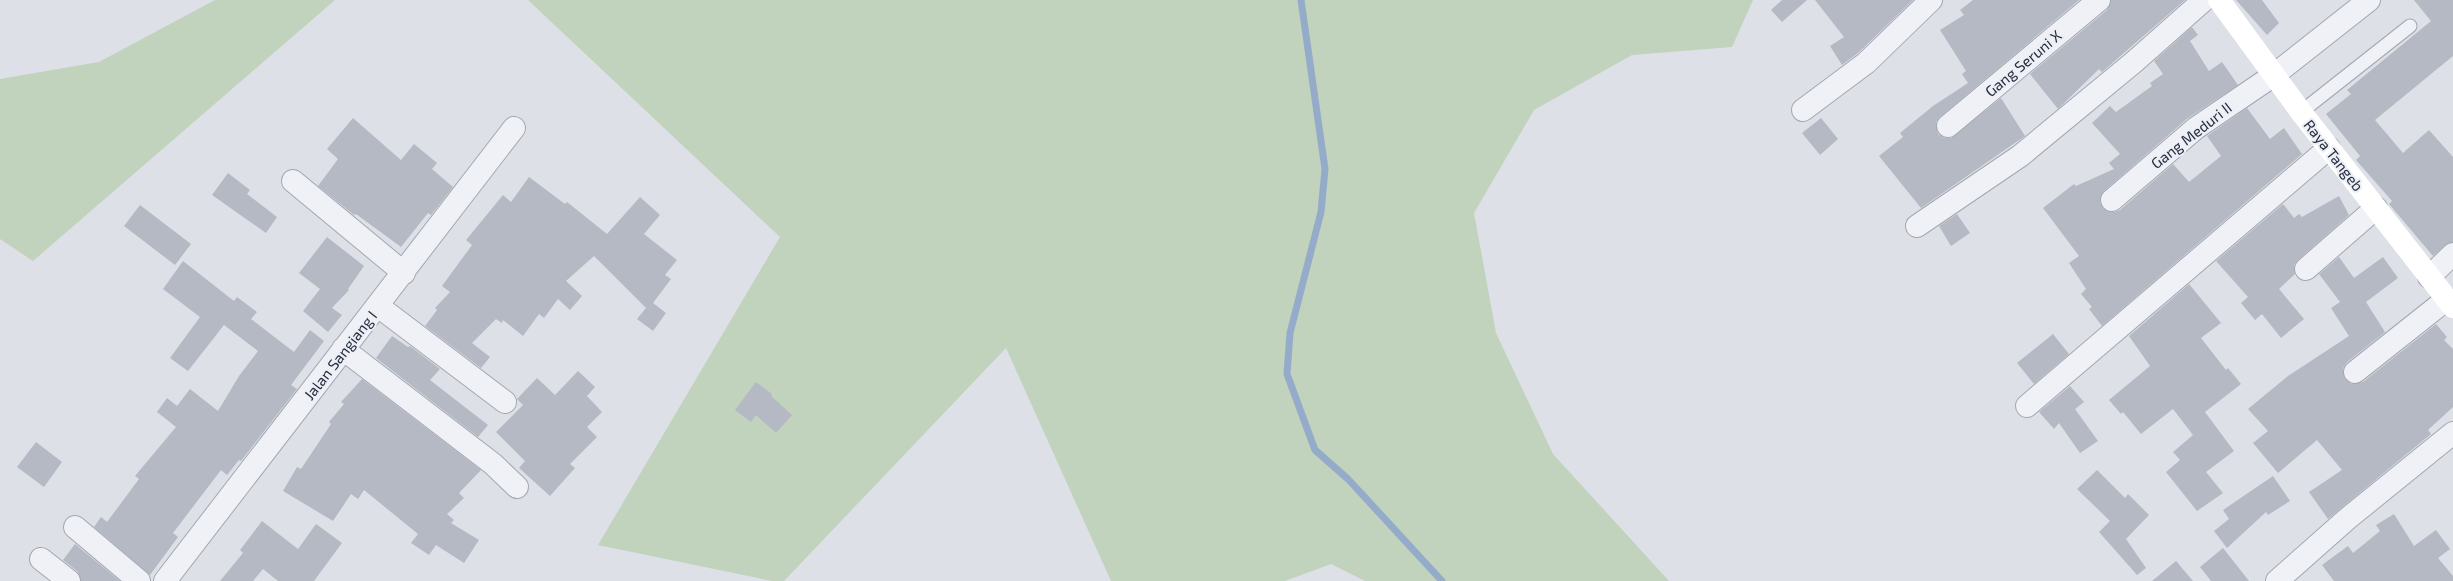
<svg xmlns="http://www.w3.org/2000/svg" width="2453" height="581" font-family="'Exo 2',sans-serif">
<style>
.green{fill:#c1d2bd}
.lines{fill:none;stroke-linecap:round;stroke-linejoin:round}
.stream{stroke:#95abca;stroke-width:7}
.building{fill:#b4b9c4}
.lane-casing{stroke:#a2a7b1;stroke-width:15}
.street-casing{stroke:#a2a7b1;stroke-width:24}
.lane{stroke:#eff1f6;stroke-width:13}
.street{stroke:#eff1f6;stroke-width:22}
.secondary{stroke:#fff;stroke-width:22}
.labels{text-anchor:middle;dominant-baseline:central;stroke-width:4;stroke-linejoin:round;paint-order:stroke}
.street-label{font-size:15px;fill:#252d3e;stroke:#eceff5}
</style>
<rect width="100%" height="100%" fill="#dde0e7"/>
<path class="green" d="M 215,0 L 335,0 L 33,261 L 0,239 L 0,79 L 99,62 Z
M 528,0 L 1753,0 L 1732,47 L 1632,55 L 1534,110 L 1474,213 L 1496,333 L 1553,454 L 1669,581 L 1365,581 L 1331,564 L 1285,581 L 1111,581 L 1006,348 L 784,581 L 772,581 L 598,545 L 780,237 Z"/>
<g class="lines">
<path class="stream" d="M 1301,0 L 1325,169 L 1321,212 L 1290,333 L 1287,374 L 1315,450 L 1348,479 L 1442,581"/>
</g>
<path class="building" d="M 1782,0 L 1807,0 L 1782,22 L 1771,10 Z
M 1815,0 L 1913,0 L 1858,53 L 1842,65 L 1830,46 L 1844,37 Z
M 1973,0 L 2079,0 L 1940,117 L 1936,122 L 1938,134 L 1944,138 L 1951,138 L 2001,98 L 2025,136 L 1921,208 L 1879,156 L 1903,137 L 1900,133 L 1933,106 L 1968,83 L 1962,74 L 1966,71 L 1940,30 L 1964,15 L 1960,10 Z
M 2111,0 L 2185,0 L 2102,72 L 2099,69 L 2058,109 L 2030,74 L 2107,10 Z
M 2236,0 L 2262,0 L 2279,23 L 2267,35 Z
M 2414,0 L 2453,0 L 2453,56 L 2375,120 L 2403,153 L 2429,130 L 2453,157 L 2453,242 L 2445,245 L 2433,256 L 2389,204 L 2392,201 L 2356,160 L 2360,156 L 2326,114 L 2351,94 L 2347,90 L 2431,21 Z
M 2192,27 L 2198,35 L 2190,41 L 2209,71 L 2222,62 L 2238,85 L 2188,118 L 2104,191 L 2100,202 L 2103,208 L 2114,212 L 2120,210 L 2173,164 L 2189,182 L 2221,156 L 2207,136 L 2247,108 L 2270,139 L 2284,128 L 2302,154 L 2102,326 L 2089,309 L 2092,307 L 2081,294 L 2086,289 L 2069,263 L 2079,256 L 2043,208 L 2074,184 L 2076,186 L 2114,169 L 2109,163 L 2120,154 L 2092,123 L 2110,106 L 2116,112 L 2152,86 L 2150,83 L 2163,74 L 2154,61 Z
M 353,118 L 401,160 L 414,144 L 437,163 L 432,169 L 453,187 L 431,215 L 428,213 L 401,247 L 356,214 L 354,215 L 318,186 L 338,159 L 327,149 Z
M 1821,118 L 1838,139 L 1820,155 L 1802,133 Z
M 228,173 L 250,190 L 247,194 L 277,217 L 266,233 L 212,195 Z
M 529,177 L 565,204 L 567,202 L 607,234 L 640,197 L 660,215 L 644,234 L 677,260 L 665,275 L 671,279 L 653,303 L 666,313 L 653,331 L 637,319 L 646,308 L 594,256 L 566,281 L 582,296 L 570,310 L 558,299 L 544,318 L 539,314 L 523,336 L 503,320 L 502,323 L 496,319 L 472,343 L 490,357 L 481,368 L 425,326 L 437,310 L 435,308 L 450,292 L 442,286 L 472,245 L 466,240 L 503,195 L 511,202 Z
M 2339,196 L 2349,215 L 2298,260 L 2294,265 L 2295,274 L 2279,289 L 2304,319 L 2281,338 L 2262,314 L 2255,320 L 2241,303 L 2248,297 L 2216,261 L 2283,204 L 2294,218 L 2299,214 L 2302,217 Z
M 140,205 L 191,244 L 175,265 L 124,226 Z
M 1957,214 L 1970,233 L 1951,246 L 1939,226 Z
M 327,237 L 364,266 L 348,289 L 349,290 L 332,308 L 342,315 L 328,332 L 303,311 L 320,289 L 299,273 Z
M 2339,257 L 2354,278 L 2383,257 L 2398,278 L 2366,302 L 2385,332 L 2347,362 L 2343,368 L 2345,379 L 2351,384 L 2363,382 L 2436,324 L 2447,337 L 2444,340 L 2453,349 L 2453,407 L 2428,430 L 2431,434 L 2328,519 L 2309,492 L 2342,470 L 2317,440 L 2278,473 L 2253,443 L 2268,431 L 2248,409 L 2288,376 L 2349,336 L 2331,308 L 2340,302 L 2319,274 Z
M 183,261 L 234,301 L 237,297 L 257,312 L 251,319 L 294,352 L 310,330 L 324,341 L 291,385 L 297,389 L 241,461 L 239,460 L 227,475 L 221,470 L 173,533 L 178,537 L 150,575 L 94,527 L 101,517 L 107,522 L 139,479 L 135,476 L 176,427 L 157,412 L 167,398 L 177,406 L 190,389 L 218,411 L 239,376 L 258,351 L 224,325 L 188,371 L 170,358 L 200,317 L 163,289 Z
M 2189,284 L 2221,323 L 2201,338 L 2226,370 L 2228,368 L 2241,384 L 2205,412 L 2234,451 L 2206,472 L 2223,493 L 2197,511 L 2166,472 L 2180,460 L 2173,452 L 2193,435 L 2173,409 L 2141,434 L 2123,412 L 2121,414 L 2109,400 L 2150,366 L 2129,336 Z
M 2053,334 L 2069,354 L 2034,384 L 2017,363 Z
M 392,336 L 408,347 L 410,346 L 440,369 L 430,380 L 488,425 L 478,437 L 376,358 Z
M 578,371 L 595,387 L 587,396 L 602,412 L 587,427 L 597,437 L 570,464 L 575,468 L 550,496 L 519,468 L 525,461 L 496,432 L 523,405 L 517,399 L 537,378 L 555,395 Z
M 362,379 L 481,470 L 459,493 L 464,498 L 447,514 L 454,520 L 451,523 L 479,540 L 464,563 L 436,545 L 429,555 L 411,543 L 418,534 L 364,490 L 358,499 L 351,494 L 333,521 L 283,491 L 297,467 L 301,469 L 331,424 L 329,422 L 344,404 L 341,402 Z
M 756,382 L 772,394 L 771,396 L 792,415 L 776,433 L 756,415 L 751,422 L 735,410 Z
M 2070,386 L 2084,402 L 2075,409 L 2098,441 L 2080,453 L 2059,423 L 2054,429 L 2039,412 Z
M 36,442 L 62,462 L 44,487 L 17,467 Z
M 2097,470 L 2125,498 L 2128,494 L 2149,515 L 2126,539 L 2146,568 L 2137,575 L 2099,532 L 2110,521 L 2077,489 Z
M 2273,476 L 2290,501 L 2268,515 L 2266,512 L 2227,548 L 2214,531 L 2229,519 L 2223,510 Z
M 2394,514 L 2414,546 L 2436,530 L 2450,549 L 2438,558 L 2453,576 L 2453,581 L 2334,581 L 2322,565 L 2348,546 L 2353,553 L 2380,531 L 2376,525 Z
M 262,521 L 298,549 L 316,524 L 342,543 L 314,581 L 278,581 L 263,569 L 253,581 L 220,581 L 243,553 L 240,550 Z
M 75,544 L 120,581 L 81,581 L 77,571 L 63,560 Z
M 2223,548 L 2249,581 L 2211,581 L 2200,567 Z
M 2176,561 L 2193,581 L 2152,581 Z"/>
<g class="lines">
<defs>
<path id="lane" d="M 2301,112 L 2410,26"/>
<path id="street" d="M 1803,110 L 1866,63 L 1931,0
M 1948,126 L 2099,0
M 293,181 L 404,273
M 2112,200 L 2196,128 L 2274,75 L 2369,0
M 1917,226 L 2020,156 L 2134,62 L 2204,0
M 2306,269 L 2376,208
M 2429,277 L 2453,254
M 378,306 L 505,402
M 343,349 L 493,464 L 517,487
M 2355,372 L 2447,299
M 2027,406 L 2329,148
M 75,527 L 139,581
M 41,559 L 69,581
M 165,581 L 514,128
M 2277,581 L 2347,519 L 2453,433"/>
</defs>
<use href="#lane" class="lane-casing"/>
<use href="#street" class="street-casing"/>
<use href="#lane" class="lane"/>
<use href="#street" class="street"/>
<path class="secondary" d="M 2219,0 L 2301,112 L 2453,307"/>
</g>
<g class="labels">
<g class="street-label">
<text transform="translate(2023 63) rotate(-40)">Gang Seruni X</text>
<text transform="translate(2191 135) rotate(-38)">Gang Meduri II</text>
<text transform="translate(2334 155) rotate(52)">Raya Tangeb</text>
<text transform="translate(340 355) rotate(-52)">Jalan Sangiang I</text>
</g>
</g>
</svg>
